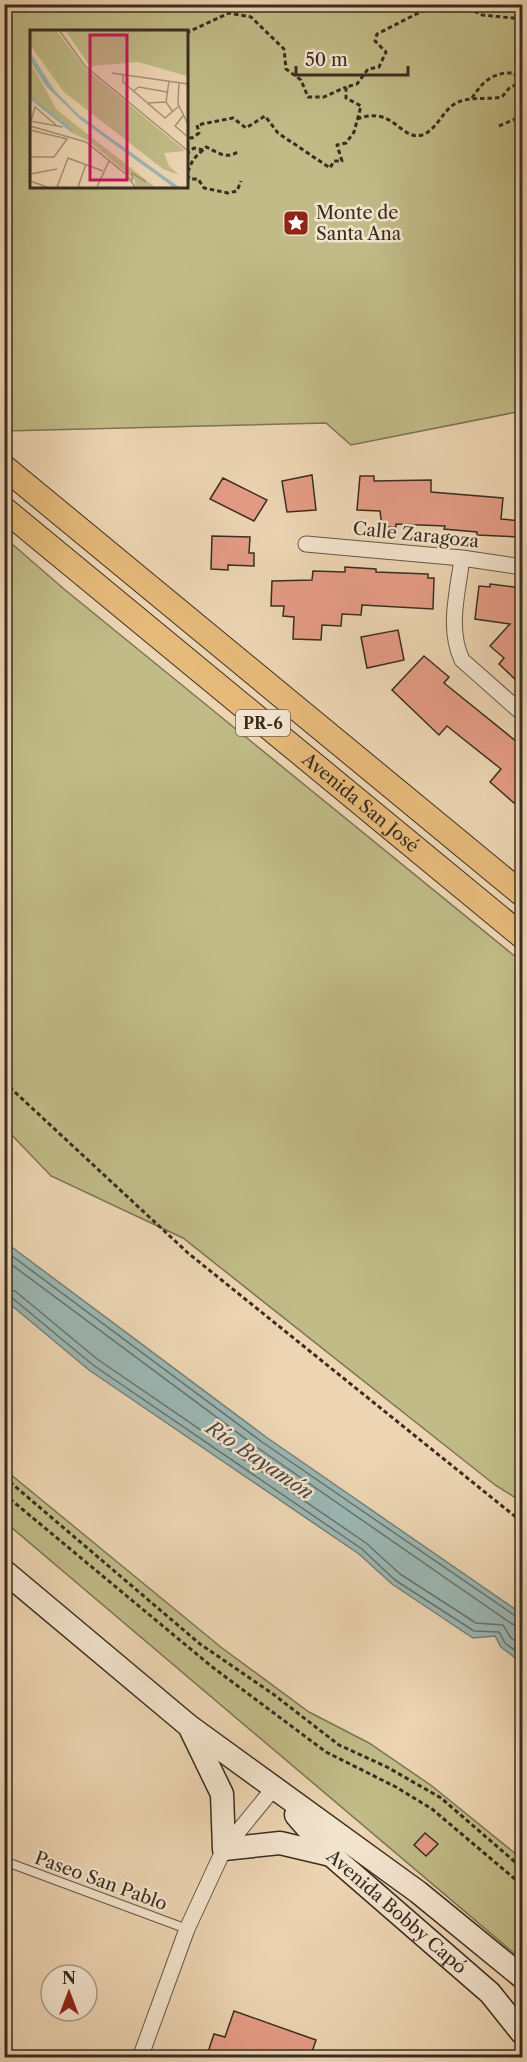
<svg xmlns="http://www.w3.org/2000/svg" width="527" height="2062" font-family="'Libre Caslon Text',serif">
<style>
.green{fill:#c0bb87;stroke:#7d7454;stroke-width:1.5;fill-rule:evenodd}
.water{fill:#9bb7b4;stroke:#748079;stroke-width:1.5}
.lines{fill:none;stroke-linecap:round;stroke-linejoin:round}
.shore{stroke:#6a726a;stroke-width:1.5}
.building{fill:#e59c86;stroke:#3a2d20;stroke-width:1.5}
.lane-casing{stroke:#675745;stroke-width:10}
.street-casing{stroke:#675745;stroke-width:17}
.secondary-casing{stroke:#3a2d20;stroke-width:25}
.primary-casing{stroke:#3a2d20;stroke-width:26}
.path{stroke:#3a2d20;stroke-width:3;stroke-dasharray:4.5 3;stroke-linecap:butt}
.lane{stroke:#f3e4ce;stroke-width:8}
.street{stroke:#f3e4ce;stroke-width:15}
.secondary{stroke:#f3e4ce;stroke-width:22}
.primary{stroke:#e6ba7a;stroke-width:24}
.labels{text-anchor:middle;dominant-baseline:central;stroke-width:5;stroke-linejoin:round;paint-order:stroke}
.shield{fill:#f3e4ce;stroke:#726454;stroke-width:1.5}
.shield-label{font-size:16px;font-weight:bold;fill:#3a2d20}
.poi-label{font-size:18px;fill:#3a2d20;stroke:#f3e4ce;text-anchor:start}
.street-label{font-size:18px;fill:#3a2d20;stroke:#f3e4ce}
.water-label{font-size:20px;font-style:italic;fill:#4d493e;stroke:#f3e4ce}
.inset-river{fill:none;stroke:#9bb7b4;stroke-width:3}
.inset-road{fill:none;stroke:#a59278;stroke-width:1.5}
.view{fill:#c2185b;fill-opacity:0.15;stroke:#c2185b;stroke-width:3}
.inset-edge{fill:none;stroke:#3a2d20;stroke-width:3}
</style>
<rect width="100%" height="100%" fill="#edd5b3"/>
<filter id="stains"><feTurbulence type="fractalNoise" baseFrequency=".00333" numOctaves="4"/><feColorMatrix values="0 0 0 0 .2 0 0 0 0 .09 0 0 0 0 .02 0 0 0 .5 -.17"/></filter>
<radialGradient id="worn" r=".72"><stop offset=".6" stop-color="#630" stop-opacity="0"/><stop offset="1" stop-color="#630" stop-opacity=".3"/></radialGradient>
<path class="green" d="M 4,5 L 522,5 L 522,411 L 351,445 L 326,423 L 5,431 ZM 32,32 L 186,32 L 186,186 L 32,186 Z
M 4,537 L 64,589 L 522,962 L 522,1502 L 495,1485 L 183,1238 L 51,1176 L 5,1128 Z
M 4,1469 L 222,1648 L 309,1712 L 369,1743 L 432,1786 L 522,1859 L 522,1960 L 5,1522 Z"/>
<path class="water" d="M 5,1242 L 266,1437 L 522,1614 L 522,1663 L 501,1647 L 495,1636 L 473,1638 L 392,1584 L 359,1554 L 89,1370 L 5,1300 Z"/>
<g class="lines">
<path class="shore" d="M 4,1250 L 262,1442 L 517,1617 L 522,1619
M 4,1259 L 258,1448 L 512,1624 L 522,1626
M 4,1289 L 15,1291 L 97,1359 L 366,1543 L 400,1574 L 476,1623 L 503,1625 L 511,1638 L 522,1646
M 4,1296 L 11,1297 L 93,1365 L 362,1549 L 395,1580 L 474,1631 L 499,1632 L 505,1643 L 522,1656"/>
</g>
<path class="building" d="M 312,475 L 316,510 L 287,512 L 282,481 Z
M 360,476 L 374,476 L 374,481 L 431,480 L 431,492 L 503,498 L 501,519 L 522,521 L 522,537 L 477,535 L 477,532 L 444,529 L 445,526 L 396,524 L 396,527 L 382,527 L 380,511 L 357,510 Z
M 223,478 L 267,500 L 254,521 L 210,499 Z
M 212,536 L 250,537 L 249,553 L 254,553 L 254,566 L 228,565 L 228,570 L 211,569 Z
M 345,567 L 376,569 L 376,572 L 428,574 L 428,578 L 434,578 L 433,609 L 362,605 L 361,615 L 342,614 L 341,626 L 322,625 L 321,640 L 293,639 L 294,617 L 283,616 L 284,606 L 271,606 L 272,581 L 312,580 L 313,571 L 345,572 Z
M 490,584 L 522,588 L 522,674 L 517,681 L 499,664 L 504,658 L 490,646 L 510,624 L 475,619 L 479,586 L 490,587 Z
M 398,630 L 404,660 L 367,668 L 361,637 Z
M 424,656 L 449,677 L 444,683 L 522,746 L 522,793 L 514,803 L 490,782 L 501,769 L 447,726 L 439,735 L 392,690 Z
M 425,1833 L 438,1844 L 426,1856 L 414,1845 Z
M 234,2011 L 316,2040 L 310,2058 L 206,2058 L 214,2034 L 225,2037 Z"/>
<g class="lines">
<defs>
<path id="lane" d="M 4,1861 L 187,1929"/>
<path id="street" d="M 306,544 L 462,558 L 522,567
M 462,558 C 458,592 447,628 462,660 L 522,713
M 140,2058 L 187,1929 L 224,1849 L 273,1789"/>
<g id="secondary">
<path d="M 4,1571 L 189,1726 L 418,1892 L 522,1977"/>
<path d="M 191,1730 L 222,1794 L 224,1849 L 280,1843 L 331,1855"/>
<path id="s1" d="M 296,1815 L 331,1855 L 490,1993 L 522,2033"/>
</g>
<g id="primary">
<path d="M 4,467 L 522,894"/>
<path id="s2" d="M 4,509 L 522,936"/>
</g>
</defs>
<use href="#lane" class="lane-casing"/>
<use href="#street" class="street-casing"/>
<use href="#secondary" class="secondary-casing"/>
<use href="#primary" class="primary-casing"/>
<path class="path" d="M 461,4 L 482,15 L 522,19
M 186,33 L 229,13 L 251,17 L 284,49 L 286,69 L 301,80 L 308,97 L 324,97 L 346,87
M 472,98 C 483,81 493,72 514,73 L 521,83
M 357,119 C 394,105 400,141 422,135 C 437,130 442,111 456,103 C 470,96 487,100 502,97 L 510,87 L 522,83
M 499,126 L 522,116
M 186,142 L 187,137 L 192,138 L 199,133 L 197,125 L 233,118 L 246,128 L 265,116 L 278,133 L 330,168 L 334,161 L 342,161 L 337,145 L 346,143 L 354,132 L 361,106 L 346,98 L 346,87 L 357,84 L 368,69 L 379,67 L 386,52 L 375,41 L 377,34 L 436,4
M 203,150 C 194,157 190,164 187,175 L 190,179 L 198,179 L 204,188 L 228,193 L 237,191 L 241,181
M 186,154 L 194,148 L 203,150 L 206,147 C 216,151 226,161 239,151
M 4,1082 L 188,1253 L 522,1522
M 4,1477 L 200,1644 L 273,1694 L 339,1745 L 387,1767 L 441,1798 L 522,1868
M 4,1494 L 211,1666 L 326,1752 L 396,1787 L 432,1809 L 522,1885"/>
<use href="#lane" class="lane"/>
<use href="#street" class="street"/>
<use href="#secondary" class="secondary"/>
<use href="#primary" class="primary"/>
</g>
<defs>
<symbol id="sight-square" viewBox="-11 -11 22 22"><rect x="-9" y="-9" width="18" height="18" rx="4" fill="#8f2418" stroke="#f3e4ce"/><path d="M0-6L1.8-2.2L6-1.7L2.9 1.2L3.7 5.4L0 3.3L-3.7 5.4L-2.9 1.2L-6-1.7L-1.8-2.2Z" fill="#fff"/></symbol>
</defs>
<g fill-rule="evenodd">
<use href="#sight-square" x="281" y="208" width="30" height="30"/>
</g>
<g class="labels">
<rect class="shield" x="236" y="710" width="54" height="26" rx="4.5"/>
<g class="shield-label">
<text x="263" y="723">PR-6</text>
</g>
<g class="poi-label">
<text x="316" y="213">Monte de<tspan x="316" dy="21">Santa Ana</tspan></text>
</g>
<g class="street-label">
<text transform="translate(416 535) rotate(6)">Calle Zaragoza</text>
<text stroke="none"><textPath href="#s2" startOffset="462">Avenida San José</textPath></text>
<text transform="translate(101 1881) rotate(20)">Paseo San Pablo</text>
<text stroke="none"><textPath href="#s1" startOffset="140">Avenida Bobby Capó</textPath></text>
</g>
<g class="water-label">
<text transform="translate(260 1460) rotate(34)">Río Bayamón</text>
</g>
</g>
<g transform="translate(30 30)">
<rect width="158" height="158" fill="#edd5b3"/>
<path d="M 0,0 L 26,0 L 55,38 L 155,121 L 134,123 L 139,136 L 149,145 L 133,139 L 34,62 L 0,15 ZM 35,0 L 157,0 L 157,46 L 108,32 L 60,36 ZM 0,32 L 27,80 L 125,157 L 106,157 L 104,149 L 59,111 L 42,103 L 7,71 L 0,70 Z" fill="#c0bb87"/>
<path d="M 0,22 L 25,61 L 49,85 L 149,157 L 143,157 L 51,90 L 15,55 L 0,30 Z" fill="#9bb7b4"/>
<path class="inset-river" d="M 0,67 L 41,100"/>
<path class="inset-road" d="M 29,0 L 55,36 L 158,121M 82,43 L 158,54M 93,44 L 93,52 L 135,88 L 149,76M 139,51 L 136,72 L 143,82M 149,52 L 148,74 L 158,94M 103,61 L 109,57 L 137,62M 117,73 L 136,72M 153,86 L 145,96 L 158,107M 0,91 L 33,97M 1,91 L 5,77 L 26,95M 0,96 L 56,112 L 97,145 L 105,157M 0,100 L 37,109 L 24,127 L 0,127M 0,144 L 27,139M 0,151 L 17,157M 102,151 L 102,143 L 116,152M 27,157 L 38,128 L 73,141M 48,157 L 56,134M 67,157 L 79,131"/>
<path class="view" d="M 60,5 L 97,5 L 97,150 L 60,150 Z"/>
<rect width="158" height="158" class="inset-edge"/>
</g>
<rect width="527" height="2062" fill="none" stroke="#edd5b3" stroke-width="24"/>
<rect x="6" y="6" width="515" height="2050" fill="none" stroke="#3a2d20" stroke-width="3"/>
<rect x="12" y="12" width="503" height="2038" fill="none" stroke="#3a2d20" stroke-width="1.5"/>
<g transform="translate(69 1993)"><circle r="28" fill="#f3e4ce" stroke="#a99b88" stroke-width="1.5"/>
<path d="M0-4.5L10 22L0 15L-10 22Z" fill="#8f2418"/>
<text y="-9" font-size="16" font-weight="bold" text-anchor="middle" fill="#3a2d20">N</text>
</g>
<path d="M296 66v9h112v-9" fill="none" stroke="#3a2d20" stroke-width="3"/>
<text x="305" y="66" font-size="18" fill="#3a2d20" stroke="#f3e4ce" stroke-width="4.5" paint-order="stroke">50 m</text>
<rect width="100%" height="100%" filter="url(#stains)"/>
<rect width="100%" height="100%" fill="url(#worn)"/>
</svg>
